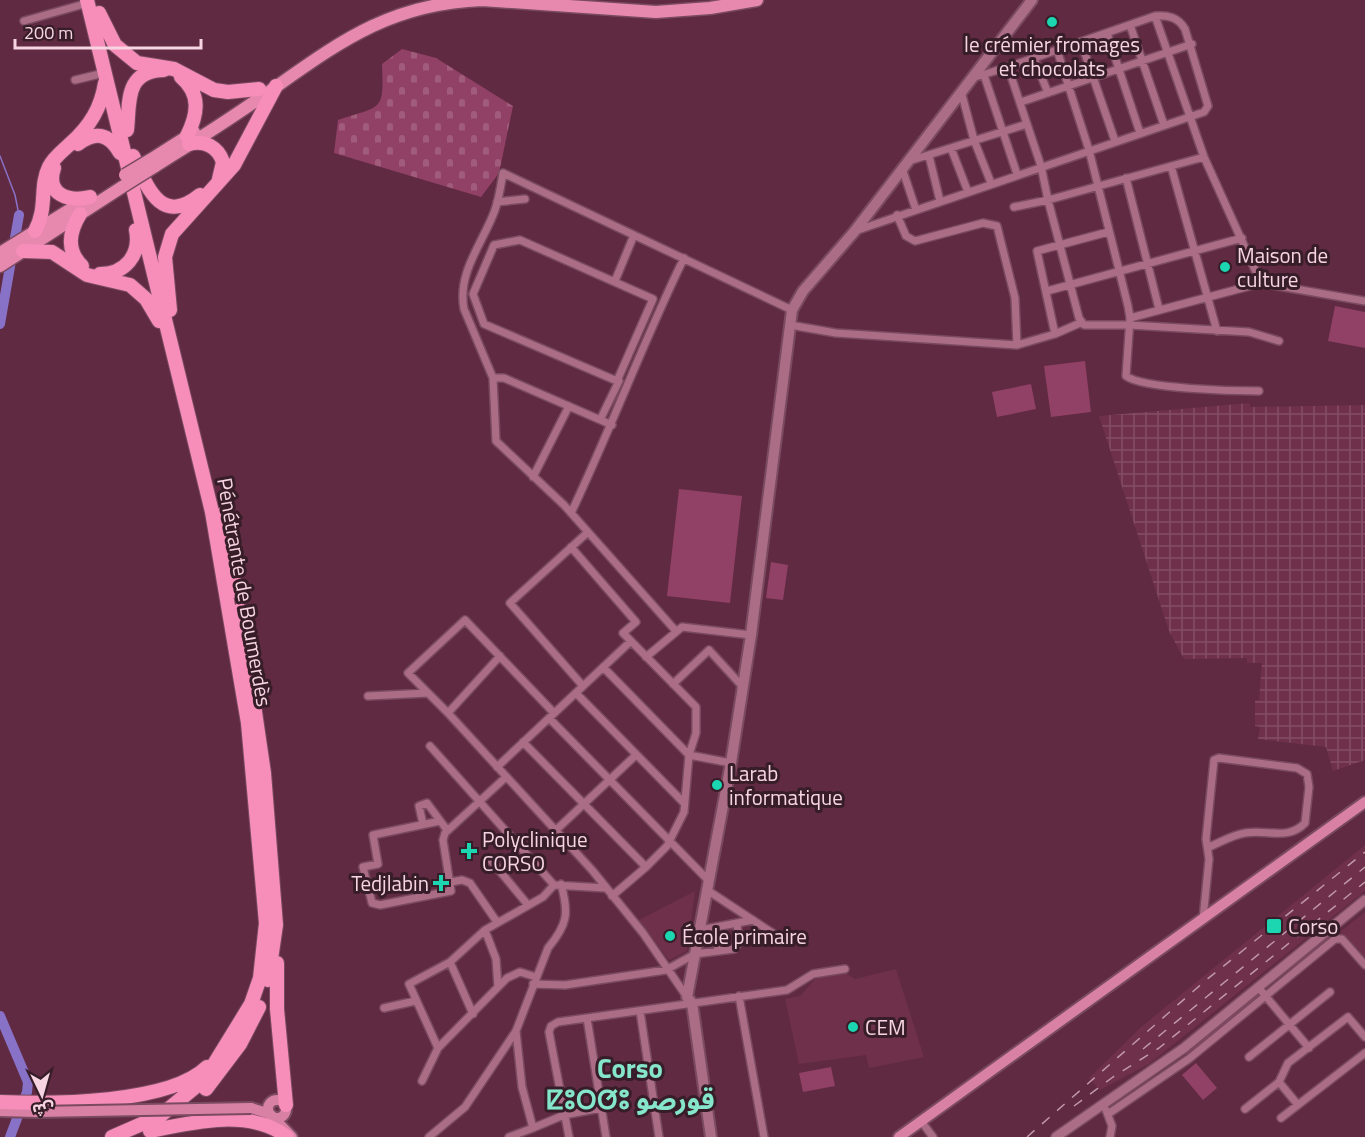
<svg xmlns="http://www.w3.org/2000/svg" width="1365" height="1137" font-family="'Titillium Web','Noto Sans Arabic','Noto Sans Tifinagh',sans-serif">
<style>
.built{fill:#6e304b}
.industrial{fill:url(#industrial-grid)}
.grass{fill:url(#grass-tufts)}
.cemetery{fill:url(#cemetery-stones)}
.pitch{fill:#914165}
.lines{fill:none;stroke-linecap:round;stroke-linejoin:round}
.stream{stroke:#8872c7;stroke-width:1.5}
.river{stroke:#8872c7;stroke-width:10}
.minor-casing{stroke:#794a60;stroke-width:10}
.tertiary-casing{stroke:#794a60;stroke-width:12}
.secondary-casing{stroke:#794a60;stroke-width:14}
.primary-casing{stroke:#794a60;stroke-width:14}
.trunk-casing{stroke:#794a60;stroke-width:15}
.motorway-casing{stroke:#794a60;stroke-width:16}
.minor{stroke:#ab6d86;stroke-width:7}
.tertiary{stroke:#ab6d86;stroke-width:9}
.secondary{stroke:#ab6d86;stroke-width:10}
.primary{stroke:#d881a5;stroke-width:10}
.trunk{stroke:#e788af;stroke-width:12}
.motorway{stroke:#f68eb9;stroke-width:14}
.rail{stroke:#c097a8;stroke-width:1.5;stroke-dasharray:10 10;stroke-linecap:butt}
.primary-bridge-casing{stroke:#794a60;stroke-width:14;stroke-linecap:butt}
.trunk-bridge-casing{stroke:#794a60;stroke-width:15;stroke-linecap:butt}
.primary-bridge{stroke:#d881a5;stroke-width:10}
.trunk-bridge{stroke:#e788af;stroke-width:12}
.poi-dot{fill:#1cd5b1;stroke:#361d27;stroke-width:2}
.labels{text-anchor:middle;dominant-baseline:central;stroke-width:6;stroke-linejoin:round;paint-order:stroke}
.poi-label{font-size:21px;fill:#f7d4e1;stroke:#361d27;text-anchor:start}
.street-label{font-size:21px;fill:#f7d4e1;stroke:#361d27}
.district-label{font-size:27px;font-weight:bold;fill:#85e6cb;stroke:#361d27}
</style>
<defs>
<pattern id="industrial-grid" width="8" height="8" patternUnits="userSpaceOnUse" patternTransform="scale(1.5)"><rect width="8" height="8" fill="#6e304b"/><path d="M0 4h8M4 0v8" fill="none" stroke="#834d65"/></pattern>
<pattern id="grass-tufts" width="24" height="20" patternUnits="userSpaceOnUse" patternTransform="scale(1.5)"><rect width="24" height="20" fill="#914165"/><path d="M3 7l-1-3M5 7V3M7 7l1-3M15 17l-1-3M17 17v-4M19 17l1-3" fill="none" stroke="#a15c7b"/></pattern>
<pattern id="cemetery-stones" width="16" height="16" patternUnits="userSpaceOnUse" patternTransform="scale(1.5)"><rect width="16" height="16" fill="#914165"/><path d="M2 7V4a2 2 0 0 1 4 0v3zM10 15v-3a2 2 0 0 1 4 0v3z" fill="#a15c7b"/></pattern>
</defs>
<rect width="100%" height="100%" fill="#602a42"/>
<path class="built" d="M 1365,845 L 1365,891 L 1149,1064 L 1100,1090 L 1089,1078 L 1141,1027 Z
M 695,891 L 687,951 L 669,960 L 639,920 Z
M 1365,912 L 1365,961 L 1340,932 Z
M 896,969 L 924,1057 L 869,1068 L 866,1055 L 799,1064 L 785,999 L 800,996 L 817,977 L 846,973 L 855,979 Z"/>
<path class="industrial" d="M 1250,403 L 1250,407 L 1365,405 L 1365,760 L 1333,771 L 1326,747 L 1258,739 L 1260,727 L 1255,726 L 1255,700 L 1259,700 L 1262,663 L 1247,663 L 1247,658 L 1184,659 L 1169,631 L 1099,416 Z"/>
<path class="grass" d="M 1335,932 L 1337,934 L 1271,984 L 1271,982 Z
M 1259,993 L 1261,995 L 1186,1056 L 1187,1053 Z"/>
<path class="cemetery" d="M 402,49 L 436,58 L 513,106 L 499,173 L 481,197 L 334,153 L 338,120 C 382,105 384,113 382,64 Z"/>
<path class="pitch" d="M 1335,306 L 1365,312 L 1365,348 L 1328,341 Z
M 1085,361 L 1091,412 L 1051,417 L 1044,366 Z
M 1031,384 L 1036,409 L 997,417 L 992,392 Z
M 679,489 L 742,496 L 730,603 L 667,596 Z
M 771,562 L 788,565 L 783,600 L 766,598 Z
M 1196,1063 L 1217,1088 L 1203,1100 L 1182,1075 Z
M 831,1067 L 835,1086 L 803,1092 L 799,1073 Z"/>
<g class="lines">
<path class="stream" d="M 0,156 L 15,195 L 19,215"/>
<path class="river" d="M 0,324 L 19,215
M 0,1016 L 28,1082 L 27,1092 L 10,1137"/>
<defs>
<path id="minor" d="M 1155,16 L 1204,157
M 24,21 L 88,3
M 1130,25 L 1164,125
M 1107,33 L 1140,133
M 1081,42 L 1115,141
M 1057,50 L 1089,150 L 1128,306 L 1130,318 L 1126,376 C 1143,389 1236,391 1259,391
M 1034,58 L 1048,93
M 984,75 L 1017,174
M 972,78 L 1008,67 L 1041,166 L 1048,200 L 1204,157 L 1261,283
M 75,80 L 104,73
M 961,91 L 974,140 L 991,183
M 1021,102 L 1192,44
M 951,148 L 968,192
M 929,156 L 940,201
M 909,161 L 1027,124
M 1171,166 L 1217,331
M 902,168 L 916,210
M 1126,178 L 1159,309
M 497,202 L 525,199
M 1014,207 L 1048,200 L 1079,318 L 1084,325 L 1129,325 L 1249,332 L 1279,341
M 858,230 L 1204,112 L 1208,106 L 1185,29 C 1178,17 1168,15 1155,16 L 1008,67
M 520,240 L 653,299 L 617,381 L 484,324 L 473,294 L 494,245 Z
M 615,281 L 634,235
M 1047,291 L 1242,238
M 1130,318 L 1261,283 L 1365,301
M 790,325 L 836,333 L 1017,345 L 1015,298 L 997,226 L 983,223 L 915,241 L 906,236 L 897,215
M 1055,334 L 1037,251 L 1108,232
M 1017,345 L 1055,334 L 1080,323
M 493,378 L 504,378 L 612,425
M 602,416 L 619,381
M 533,477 L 569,406
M 571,513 C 611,429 643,342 684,258
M 588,532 L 564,505 L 496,441 L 493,378 L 464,309 C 457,272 483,243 495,210 C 499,198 501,185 503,173 L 792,310
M 571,547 L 636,622 L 623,633 L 696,707 L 696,733 L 689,755 L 684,812 L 667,846 L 646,867 L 612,896
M 500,656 L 448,713 L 592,870 L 643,933 L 687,997
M 646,657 L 682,627 L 751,635
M 603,667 L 689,755 L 731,763
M 673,684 L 709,650 L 742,686
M 583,686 L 510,603 L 588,532 L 675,630
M 576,693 L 684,803
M 368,696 L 428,693
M 448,713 L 408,673 L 465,620 L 554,713
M 549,718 L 709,881
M 523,742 L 646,867
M 430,746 L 554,885
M 497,767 L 631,641
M 440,821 L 373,835 L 378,864 L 363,867 L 372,903 L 380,905 L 451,891 L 443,840 L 445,833 L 506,777
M 423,824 L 419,806 L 427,803 L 447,830
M 555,831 L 636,755
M 489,858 L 528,905
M 451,882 L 462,880 L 470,883 L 497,922
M 707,890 L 774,934
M 1203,919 L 1209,859 L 1206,839 L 1214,760 L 1219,758 L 1297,768 L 1307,774 L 1309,787 L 1305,823 C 1288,841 1267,829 1245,833 C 1232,835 1221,842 1209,847
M 715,929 L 718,951
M 700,930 L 753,920
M 450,962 L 473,1014
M 533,984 L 565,985 L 666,970 L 695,954 L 734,949 L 739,942 L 737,923
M 498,987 L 507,978 L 520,972 L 536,977
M 1258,987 L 1309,1048
M 739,996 L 764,1137
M 384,1008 L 415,1001
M 640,1011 L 659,1137
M 587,1018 L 606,1137
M 438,1048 L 409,984 L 450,962 L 485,930 L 543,897 L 554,885 L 605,888
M 1249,1057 L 1330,992
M 422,1081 L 438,1048 L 498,987 L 496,959 L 485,930
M 1298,1105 L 1279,1082 L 1288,1063 L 1348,1017 L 1365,1037
M 1245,1109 L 1279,1082
M 1106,1110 L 1112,1126 L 1110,1137
M 1108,1114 L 1190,1058 L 1335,939 L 1342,939 L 1365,965
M 1281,1118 L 1365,1053
M 921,1121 L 933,1137
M 533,1128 L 564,1115 L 601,1108
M 429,1137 L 465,1107 L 516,1031 L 548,948 C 568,924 569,913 561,884
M 509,1137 L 533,1128 L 522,1087 L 516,1031
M 569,1137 L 549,1032 L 551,1026 L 558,1022 L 787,990 L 813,974 L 845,969"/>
<path id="tertiary" d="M 1056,1137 L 1184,1048 L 1365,900"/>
<path id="secondary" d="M 711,1137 L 692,1003 L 687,997 L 731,763 L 751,635 L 792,310 L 803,291 L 854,232 L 1032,0"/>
<path id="primary" d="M268 1109a9 9 0 1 1 18 0a9 9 0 1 1-18 0Z
M 251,1108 L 270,1114 L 292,1137
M 0,1111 L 36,1112
M 899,1137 L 1365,802"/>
<path id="trunk" d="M 482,0 L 656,12 L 710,8 L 757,0
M 150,160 L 194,132
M 154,167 C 187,146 221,125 254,102 C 331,49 382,4 482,0
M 0,253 L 90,197
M 0,266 L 122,187"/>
<path id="motorway" d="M 87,0 L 212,512 L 248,723 L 266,923 L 260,978 L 251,1004 L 205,1079 L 160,1116 L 112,1137
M 99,13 L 115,45 L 137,63 L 174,69 L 214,90 L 228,92 L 259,89
M 181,77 C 201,94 198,114 187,136
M 127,130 C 130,103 124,71 164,70
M 78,144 C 95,131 109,133 120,153
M 189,144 C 205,140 218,147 223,162 L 219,179
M 133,156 C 147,186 160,227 200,195
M 54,168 C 45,195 69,202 90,197
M 80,214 C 69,232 66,250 82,266
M 35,231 C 48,207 39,187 49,167 C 54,157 63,151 71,143 C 90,126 101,108 105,83
M 23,251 L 52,252 L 87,275 L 130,285 L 146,299 L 159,321
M 100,274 C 125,274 141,255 136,230
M 170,310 L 165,257 L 172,234 L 234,165 L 276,86
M 221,515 L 236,591
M 240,610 L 264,773 L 276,925 L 268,980
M 277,963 L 277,1009 L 286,1105
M 206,1089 L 240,1044 L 259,1007
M 0,1102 C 52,1104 169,1104 207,1067
M 150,1131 C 192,1122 251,1108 287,1137"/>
</defs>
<use href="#minor" class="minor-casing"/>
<use href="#tertiary" class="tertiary-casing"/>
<use href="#secondary" class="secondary-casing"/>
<use href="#primary" class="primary-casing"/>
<use href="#trunk" class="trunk-casing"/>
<use href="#motorway" class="motorway-casing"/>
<use href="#minor" class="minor"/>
<use href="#tertiary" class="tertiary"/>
<use href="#secondary" class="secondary"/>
<use href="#primary" class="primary"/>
<use href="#trunk" class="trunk"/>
<use href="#motorway" class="motorway"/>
<path class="rail" d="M 1143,1049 L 1365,867
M 1074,1106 L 1113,1077 L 1159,1048 L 1365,882
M 1027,1137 L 1205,981 L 1365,852"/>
<defs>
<path id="primary-bridge" d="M 36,1112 L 251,1108"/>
<path id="trunk-bridge" d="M 125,175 L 150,160
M 122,187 L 154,167"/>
</defs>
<use href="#primary-bridge" class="primary-bridge-casing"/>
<use href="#trunk-bridge" class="trunk-bridge-casing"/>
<use href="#primary-bridge" class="primary-bridge"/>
<use href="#trunk-bridge" class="trunk-bridge"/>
</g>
<g class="poi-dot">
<circle cx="1052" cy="22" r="6"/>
<circle cx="1225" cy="267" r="6"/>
<circle cx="717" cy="785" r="6"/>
<path d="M466 842h6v6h6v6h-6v6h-6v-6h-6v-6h6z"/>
<path d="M438 874h6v6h6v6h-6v6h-6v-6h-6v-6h6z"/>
<rect x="1266" y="918" width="16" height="16" rx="3"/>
<circle cx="670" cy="936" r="6"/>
<circle cx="853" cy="1027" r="6"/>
</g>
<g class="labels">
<g class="poi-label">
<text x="1052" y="44" text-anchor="middle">le crémier fromages<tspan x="1052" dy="24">et chocolats</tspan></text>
<text x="1237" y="255">Maison de<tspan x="1237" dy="24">culture</tspan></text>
<text x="729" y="773">Larab<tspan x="729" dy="24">informatique</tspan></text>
<text x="482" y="839">Polyclinique<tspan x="482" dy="24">CORSO</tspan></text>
<text x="429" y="883" text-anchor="end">Tedjlabin</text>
<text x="1288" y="926">Corso</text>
<text x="682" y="936">École primaire</text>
<text x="865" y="1027">CEM</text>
</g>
<g class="street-label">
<text transform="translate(245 592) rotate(80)">Pénétrante de Boumerdès</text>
</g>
<g class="district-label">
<text x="630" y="1067">Corso<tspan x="630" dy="31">ⵇⵓⵔⵚⵓ قورصو</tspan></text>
</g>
</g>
<g transform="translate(42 1095) rotate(175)" stroke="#361d27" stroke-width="4.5" paint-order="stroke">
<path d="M0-4.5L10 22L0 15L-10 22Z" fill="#f7d4e1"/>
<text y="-9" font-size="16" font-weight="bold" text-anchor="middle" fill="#f7d4e1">ش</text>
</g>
<path d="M15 39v9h186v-9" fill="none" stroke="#f7d4e1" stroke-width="3"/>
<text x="24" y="39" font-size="18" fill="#f7d4e1" stroke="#361d27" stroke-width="4.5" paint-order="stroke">200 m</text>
</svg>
